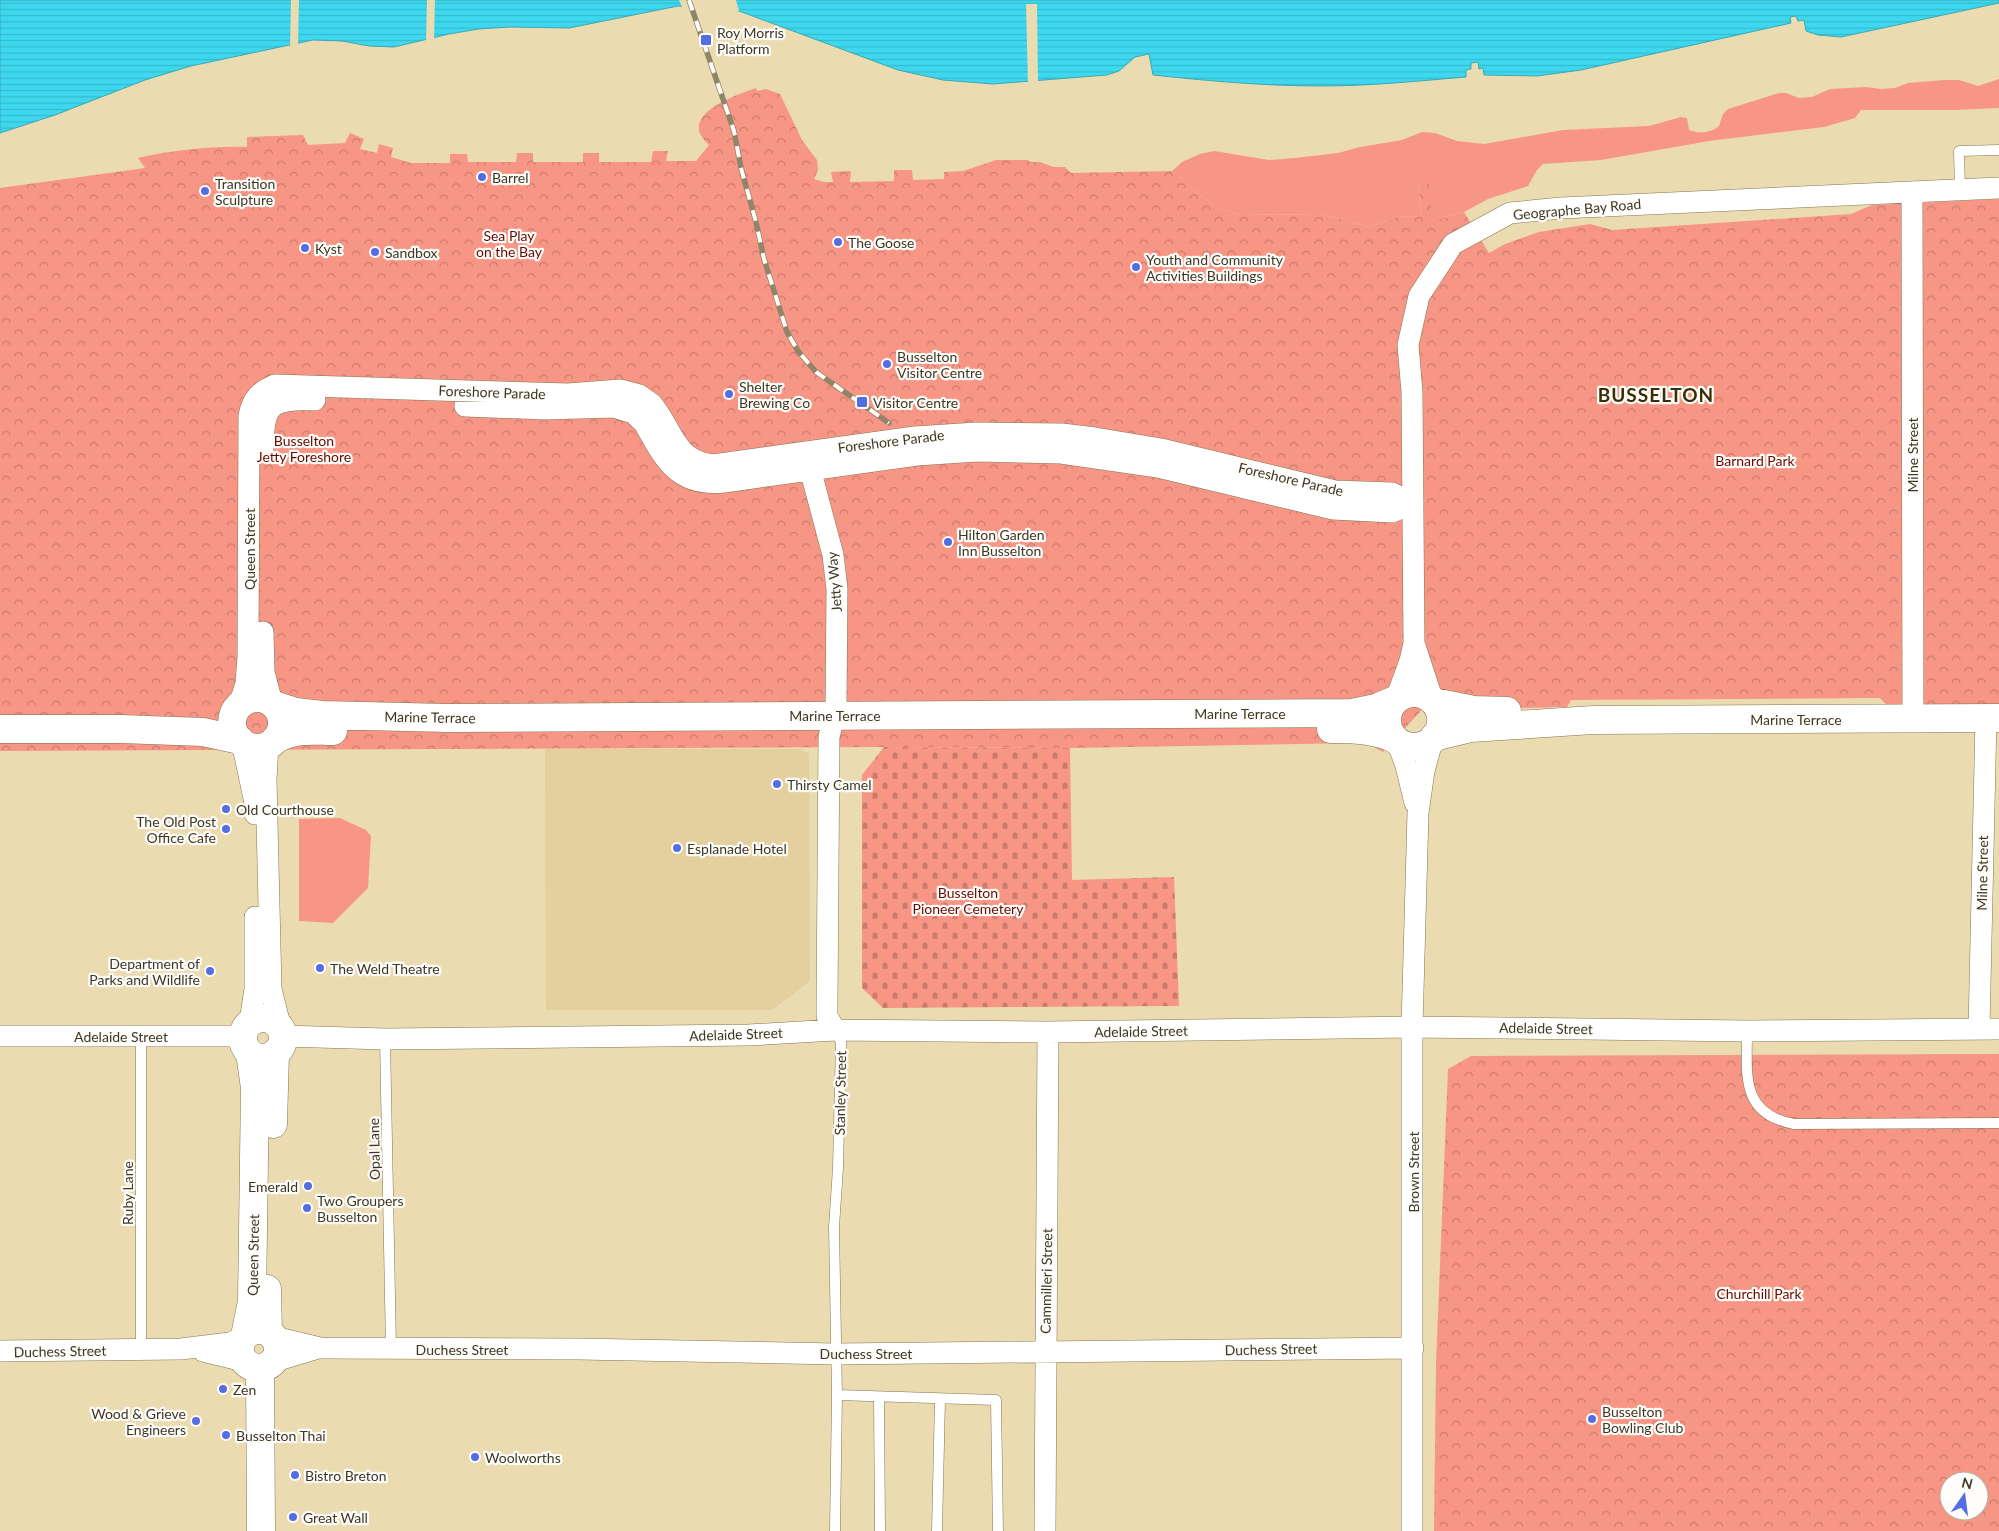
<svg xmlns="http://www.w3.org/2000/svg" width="1999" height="1531" font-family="Lato,sans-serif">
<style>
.built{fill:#e3d09e}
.grass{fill:#f89686}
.cemetery{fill:url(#cemetery-stones)}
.park{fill:url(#park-crowns);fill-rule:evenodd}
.water{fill:url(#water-rules);stroke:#3da8b3}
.pier{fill:#ebdbb1}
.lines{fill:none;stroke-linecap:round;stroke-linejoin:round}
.lane-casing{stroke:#84754e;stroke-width:11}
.street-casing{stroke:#84754e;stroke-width:22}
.secondary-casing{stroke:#84754e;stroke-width:29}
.lane{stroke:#fff;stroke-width:10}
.street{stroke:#fff;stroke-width:21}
.secondary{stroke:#fff;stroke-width:28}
.rail-casing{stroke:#908568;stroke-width:5.5}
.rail{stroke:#fffdf9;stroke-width:4;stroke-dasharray:11;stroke-linecap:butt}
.poi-dot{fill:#536de3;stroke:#fffdf9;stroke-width:2}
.labels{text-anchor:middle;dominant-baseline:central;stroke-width:4.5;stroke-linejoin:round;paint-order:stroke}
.poi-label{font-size:14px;fill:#3d3726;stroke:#fffdf9;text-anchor:start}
.street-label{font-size:14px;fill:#3d3726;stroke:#fffdf9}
.park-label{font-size:14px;fill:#670a03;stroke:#fffdf9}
.district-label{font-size:19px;font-weight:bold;letter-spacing:1px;fill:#3b2e04;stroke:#fffdf9}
</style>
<defs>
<pattern id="cemetery-stones" width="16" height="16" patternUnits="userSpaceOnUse" patternTransform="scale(1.25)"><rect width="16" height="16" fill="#f89686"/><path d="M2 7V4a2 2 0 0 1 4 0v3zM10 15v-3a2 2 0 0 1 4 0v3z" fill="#ca7b6d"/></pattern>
<pattern id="park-crowns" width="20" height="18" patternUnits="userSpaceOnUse" patternTransform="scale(1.25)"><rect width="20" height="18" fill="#f89686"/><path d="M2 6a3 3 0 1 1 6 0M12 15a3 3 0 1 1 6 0" fill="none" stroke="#ca7b6d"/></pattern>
<pattern id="water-rules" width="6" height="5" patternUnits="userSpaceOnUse" patternTransform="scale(1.25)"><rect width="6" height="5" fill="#3dd8ef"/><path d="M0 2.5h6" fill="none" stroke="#37bacd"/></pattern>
</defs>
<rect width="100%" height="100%" fill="#ebdbb1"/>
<path class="built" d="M 545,749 L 800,749 L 809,754 L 810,981 L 772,1010 L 546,1010 Z"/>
<path class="grass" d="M 1999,79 L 1999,108 L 1955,110 L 1861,110 L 1855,118 L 1824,127 L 1709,141 L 1601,160 L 1543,164 L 1537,170 L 1528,186 L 1488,199 L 1464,212 L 1440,219 L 1432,210 L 1418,182 L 1421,217 L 1400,216 L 1369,227 L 1322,214 L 1240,215 L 1214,206 L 1172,171 L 1182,162 L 1200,154 L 1214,151 L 1269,160 L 1295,158 L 1338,153 L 1360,147 L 1402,140 L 1422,132 L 1435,133 L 1457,141 L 1484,144 L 1563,130 L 1649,126 L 1681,117 L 1687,118 L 1689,130 C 1699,134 1711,133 1719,126 L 1723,114 L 1728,109 L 1779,93 L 1786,93 L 1799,98 L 1812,97 L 1830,89 L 1866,87 L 1881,89 L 1895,88 L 1908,83 L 1944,80 L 1959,80 L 1978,86 Z
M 340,818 L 366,830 L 371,836 L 368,888 L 333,923 L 299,921 L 299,819 Z"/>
<path class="cemetery" d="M 884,747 L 1070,748 L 1072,880 L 1174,877 L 1179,1006 L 883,1008 L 862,988 L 862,775 Z"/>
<path class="park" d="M 756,88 L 757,91 L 766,89 L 780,94 L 802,140 L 817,160 L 818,170 L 814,179 L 824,182 L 833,182 L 831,172 L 851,171 L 850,182 L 894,181 L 894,170 L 912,170 L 913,180 L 944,179 L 944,172 L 963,171 L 996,160 L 1028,160 L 1030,162 L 1040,162 L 1054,167 L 1065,167 L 1071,173 L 1172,171 L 1214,206 L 1240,215 L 1322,214 L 1369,227 L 1400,216 L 1421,217 L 1418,182 L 1429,181 L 1432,210 L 1439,210 L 1440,219 L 1464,212 L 1489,253 L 1505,244 L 1539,232 L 1590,224 L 1612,230 L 1851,214 L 1872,205 L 1999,199 L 1999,705 L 1888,706 L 1880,698 L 1571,700 L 1567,707 C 1529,707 1472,714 1441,689 L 1383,752 L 1369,744 L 1353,743 L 1070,748 L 884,747 L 0,751 L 0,188 L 145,168 L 138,158 C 175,150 209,146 247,147 L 247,137 L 303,135 L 308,145 L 345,143 L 350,133 L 364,139 L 360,149 L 377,153 L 379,144 L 393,148 L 391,157 L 411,163 L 450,163 L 450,154 L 467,154 L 468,162 L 516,162 L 517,153 L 533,153 L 533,162 L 583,162 L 583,153 L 599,153 L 599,162 L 651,162 L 653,151 L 668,151 L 666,161 L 696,161 L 709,145 C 675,116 735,95 756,88 Z
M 1999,1054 L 1999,1531 L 1434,1531 L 1436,1363 L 1448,1069 L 1471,1056 ZM 1949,1481 L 1979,1481 L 1979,1511 L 1949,1511 Z"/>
<path class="water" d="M 0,0 L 1999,0 L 1999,3 L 1841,37 L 1818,35 L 1806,31 L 1804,20 L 1798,21 L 1796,16 L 1790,17 L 1791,23 L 1581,70 L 1537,76 L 1484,75 L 1483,68 L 1479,69 L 1478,62 L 1471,63 L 1471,69 L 1466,70 L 1466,77 C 1418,81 1370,86 1321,86 C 1265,86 1209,81 1153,75 L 1149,54 L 1135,57 L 1119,71 L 1107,75 L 993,84 L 943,80 L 898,70 L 739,11 L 678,6 L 569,28 L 510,27 L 479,29 L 449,34 L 394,47 L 369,46 L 342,41 L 313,40 L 191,66 L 145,80 L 55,115 L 0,133 Z"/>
<path class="pier" d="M 291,0 L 299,0 L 298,46 L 290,48 Z
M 427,0 L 435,0 L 434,41 L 426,43 Z
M 679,0 L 736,0 L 739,11 L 734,13 L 683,9 Z
M 1026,4 L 1037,4 L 1038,83 L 1028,84 Z"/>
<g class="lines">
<defs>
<path id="lane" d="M 1960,189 L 1959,151 L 1999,150
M 835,1030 L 841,1042 L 838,1168 L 834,1227 L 837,1395 L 835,1531
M 1747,1031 C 1747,1075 1740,1114 1794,1124 L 1999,1123
M 385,1039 L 391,1348
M 141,1350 L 141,1036
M 837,1395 L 996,1400 L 998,1531
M 879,1397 L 880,1531
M 937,1531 L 940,1399"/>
<path id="street" d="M 1912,192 L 1913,719
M 465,406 L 545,409 L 614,407 L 633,413 L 644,423 C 664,459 677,487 724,482 L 917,455 L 977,451 L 1061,453 L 1158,467 L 1333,509 L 1392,512 L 1413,503
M 263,452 C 263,406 268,398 315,400
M 810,456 L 813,480 L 833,555 L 837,589 L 836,707 L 829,737 L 827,1007 L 827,1016 L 835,1030
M 263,632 L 264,672 L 272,703
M 1414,643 L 1433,701
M 1396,699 L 1410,661 L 1414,643 L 1412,392 L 1408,345 L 1419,296 L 1453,244 L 1510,213 L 1561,208 L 1999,188
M 239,706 L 246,683 L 248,657 L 249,416 C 252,399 260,391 275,385 L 568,394 L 620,390 L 639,395 L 652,404 C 673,429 674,461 713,465 L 915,437 L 976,433 L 1062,434 L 1095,438 L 1161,449 L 1335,491 L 1392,493 L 1413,503
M 1397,741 L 1406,766 L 1415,803
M 242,742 L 255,803 L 255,814
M 268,744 L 266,780 L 271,989 L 281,1029
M 250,1022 L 255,989 L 255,917
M 1979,1029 L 1986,718
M 0,1036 L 243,1036
M 283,1036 L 385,1039 L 749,1035 L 835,1030 L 1048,1032 L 1412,1027 L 1747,1031 L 1999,1029
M 274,1337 L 320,1348 L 578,1349 L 836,1354 L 1413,1348
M 0,1351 L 181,1349 L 230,1343 L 244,1337
M 203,1351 L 244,1361
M 275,1361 L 315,1349
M 1045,1531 L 1048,1032
M 1412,1531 L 1412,1027 L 1418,813 L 1424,771 L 1433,738"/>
<path id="secondary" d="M1387 720a27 27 0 1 1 54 0a27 27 0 1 1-54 0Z
M232 723a25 25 0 1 1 50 0a25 25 0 1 1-50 0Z
M 1434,702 L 1474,710 L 1507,711
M 274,705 L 296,712 L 322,715 L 447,718 L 1352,713 L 1376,708 L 1395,700
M 0,729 L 121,729 L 203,732 L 240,740
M 1331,729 C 1353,729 1374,729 1395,739
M 1434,737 L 1471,728 L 1593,720 L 1999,718
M 275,740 C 293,728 312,731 333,731
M243 1038a20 20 0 1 1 40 0a20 20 0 1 1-40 0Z
M 273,1124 L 275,1053
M 267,1289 L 268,1332
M240 1349a19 19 0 1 1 38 0a19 19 0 1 1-38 0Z
M 245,1336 L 252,1301 L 255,1088 L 250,1053
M 260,1368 L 261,1531"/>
</defs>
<use href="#lane" class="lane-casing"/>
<use href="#street" class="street-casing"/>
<use href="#secondary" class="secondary-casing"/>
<use href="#lane" class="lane"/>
<use href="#street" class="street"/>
<use href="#secondary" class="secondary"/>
<defs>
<path id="rail" d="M 689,0 L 734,131 L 741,168 L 756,222 L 764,259 L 787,332 L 798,351 L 816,372 L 889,423"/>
</defs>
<use href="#rail" class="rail-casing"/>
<use href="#rail" class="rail"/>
</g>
<g class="poi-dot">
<rect x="700" y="34" width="12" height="12" rx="2.5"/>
<circle cx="482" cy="177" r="5"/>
<circle cx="205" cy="191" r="5"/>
<circle cx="838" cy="242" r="5"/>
<circle cx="305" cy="248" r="5"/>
<circle cx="375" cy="252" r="5"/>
<circle cx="1136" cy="267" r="5"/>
<circle cx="887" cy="364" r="5"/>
<circle cx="729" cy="394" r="5"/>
<rect x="856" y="396" width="12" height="12" rx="2.5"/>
<circle cx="948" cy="542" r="5"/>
<circle cx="777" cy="784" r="5"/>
<circle cx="226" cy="809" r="5"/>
<circle cx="226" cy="829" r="5"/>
<circle cx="677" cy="848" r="5"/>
<circle cx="320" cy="968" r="5"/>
<circle cx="210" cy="971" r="5"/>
<circle cx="308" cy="1186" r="5"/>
<circle cx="307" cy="1208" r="5"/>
<circle cx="223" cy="1389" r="5"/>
<circle cx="1592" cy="1419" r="5"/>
<circle cx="196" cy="1421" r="5"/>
<circle cx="226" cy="1435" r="5"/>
<circle cx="475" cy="1457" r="5"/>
<circle cx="295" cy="1475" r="5"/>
<circle cx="293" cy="1517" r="5"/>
</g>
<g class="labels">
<g class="poi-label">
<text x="717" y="32">Roy Morris<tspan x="717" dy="16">Platform</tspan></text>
<text x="492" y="177">Barrel</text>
<text x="215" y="183">Transition<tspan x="215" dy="16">Sculpture</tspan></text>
<text x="848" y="242">The Goose</text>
<text x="315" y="248">Kyst</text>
<text x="385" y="252">Sandbox</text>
<text x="1146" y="259">Youth and Community<tspan x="1146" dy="16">Activities Buildings</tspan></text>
<text x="897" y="356">Busselton<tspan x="897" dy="16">Visitor Centre</tspan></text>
<text x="739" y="386">Shelter<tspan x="739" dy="16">Brewing Co</tspan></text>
<text x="873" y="402">Visitor Centre</text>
<text x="958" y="534">Hilton Garden<tspan x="958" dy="16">Inn Busselton</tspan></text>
<text x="787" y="784">Thirsty Camel</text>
<text x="236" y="809">Old Courthouse</text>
<text x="216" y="821" text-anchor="end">The Old Post<tspan x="216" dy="16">Office Cafe</tspan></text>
<text x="687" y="848">Esplanade Hotel</text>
<text x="200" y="963" text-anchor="end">Department of<tspan x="200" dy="16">Parks and Wildlife</tspan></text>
<text x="330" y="968">The Weld Theatre</text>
<text x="298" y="1186" text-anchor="end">Emerald</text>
<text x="317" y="1200">Two Groupers<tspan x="317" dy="16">Busselton</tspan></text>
<text x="233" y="1389">Zen</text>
<text x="1602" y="1411">Busselton<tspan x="1602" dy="16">Bowling Club</tspan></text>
<text x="186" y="1413" text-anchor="end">Wood &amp; Grieve<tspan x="186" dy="16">Engineers</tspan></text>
<text x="236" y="1435">Busselton Thai</text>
<text x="485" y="1457">Woolworths</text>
<text x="305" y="1475">Bistro Breton</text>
<text x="303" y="1517">Great Wall</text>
</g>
<g class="street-label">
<text transform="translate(1577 209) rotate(-5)">Geographe Bay Road</text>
<text transform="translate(492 392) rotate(2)">Foreshore Parade</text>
<text transform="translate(891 441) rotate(-7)">Foreshore Parade</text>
<text transform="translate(1912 455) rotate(-90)">Milne Street</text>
<text transform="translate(1291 479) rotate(13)">Foreshore Parade</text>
<text transform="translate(249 549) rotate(-90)">Queen Street</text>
<text transform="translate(834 582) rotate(-95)">Jetty Way</text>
<text x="1240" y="713">Marine Terrace</text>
<text x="835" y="715">Marine Terrace</text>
<text transform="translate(430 717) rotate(1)">Marine Terrace</text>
<text x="1796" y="719">Marine Terrace</text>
<text transform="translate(1982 873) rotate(-89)">Milne Street</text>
<text transform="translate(1546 1028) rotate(1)">Adelaide Street</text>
<text transform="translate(1141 1031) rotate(-1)">Adelaide Street</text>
<text transform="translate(736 1034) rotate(-2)">Adelaide Street</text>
<text x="121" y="1036">Adelaide Street</text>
<text transform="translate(840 1093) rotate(-89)">Stanley Street</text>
<text transform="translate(374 1149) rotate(-91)">Opal Lane</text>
<text transform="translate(1413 1172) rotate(-90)">Brown Street</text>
<text transform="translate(127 1193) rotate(-90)">Ruby Lane</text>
<text transform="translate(253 1255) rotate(-89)">Queen Street</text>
<text transform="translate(1046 1281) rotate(-89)">Cammilleri Street</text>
<text x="462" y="1349">Duchess Street</text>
<text transform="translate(1271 1349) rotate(-1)">Duchess Street</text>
<text transform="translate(60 1351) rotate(-1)">Duchess Street</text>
<text x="866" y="1353">Duchess Street</text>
</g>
<g class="park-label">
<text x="509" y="235">Sea Play<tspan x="509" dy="16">on the Bay</tspan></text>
<text x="304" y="440">Busselton<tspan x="304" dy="16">Jetty Foreshore</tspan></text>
<text x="1755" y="460">Barnard Park</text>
<text x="968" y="892">Busselton<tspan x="968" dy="16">Pioneer Cemetery</tspan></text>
<text x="1759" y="1293">Churchill Park</text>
</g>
<g class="district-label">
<text x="1656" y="394">BUSSELTON</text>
</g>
</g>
<g transform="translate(1964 1496) rotate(14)"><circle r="24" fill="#fffdf9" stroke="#b1aea5"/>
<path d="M0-4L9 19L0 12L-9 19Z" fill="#536de3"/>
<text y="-8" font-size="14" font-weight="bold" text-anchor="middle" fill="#3d3726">N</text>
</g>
</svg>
